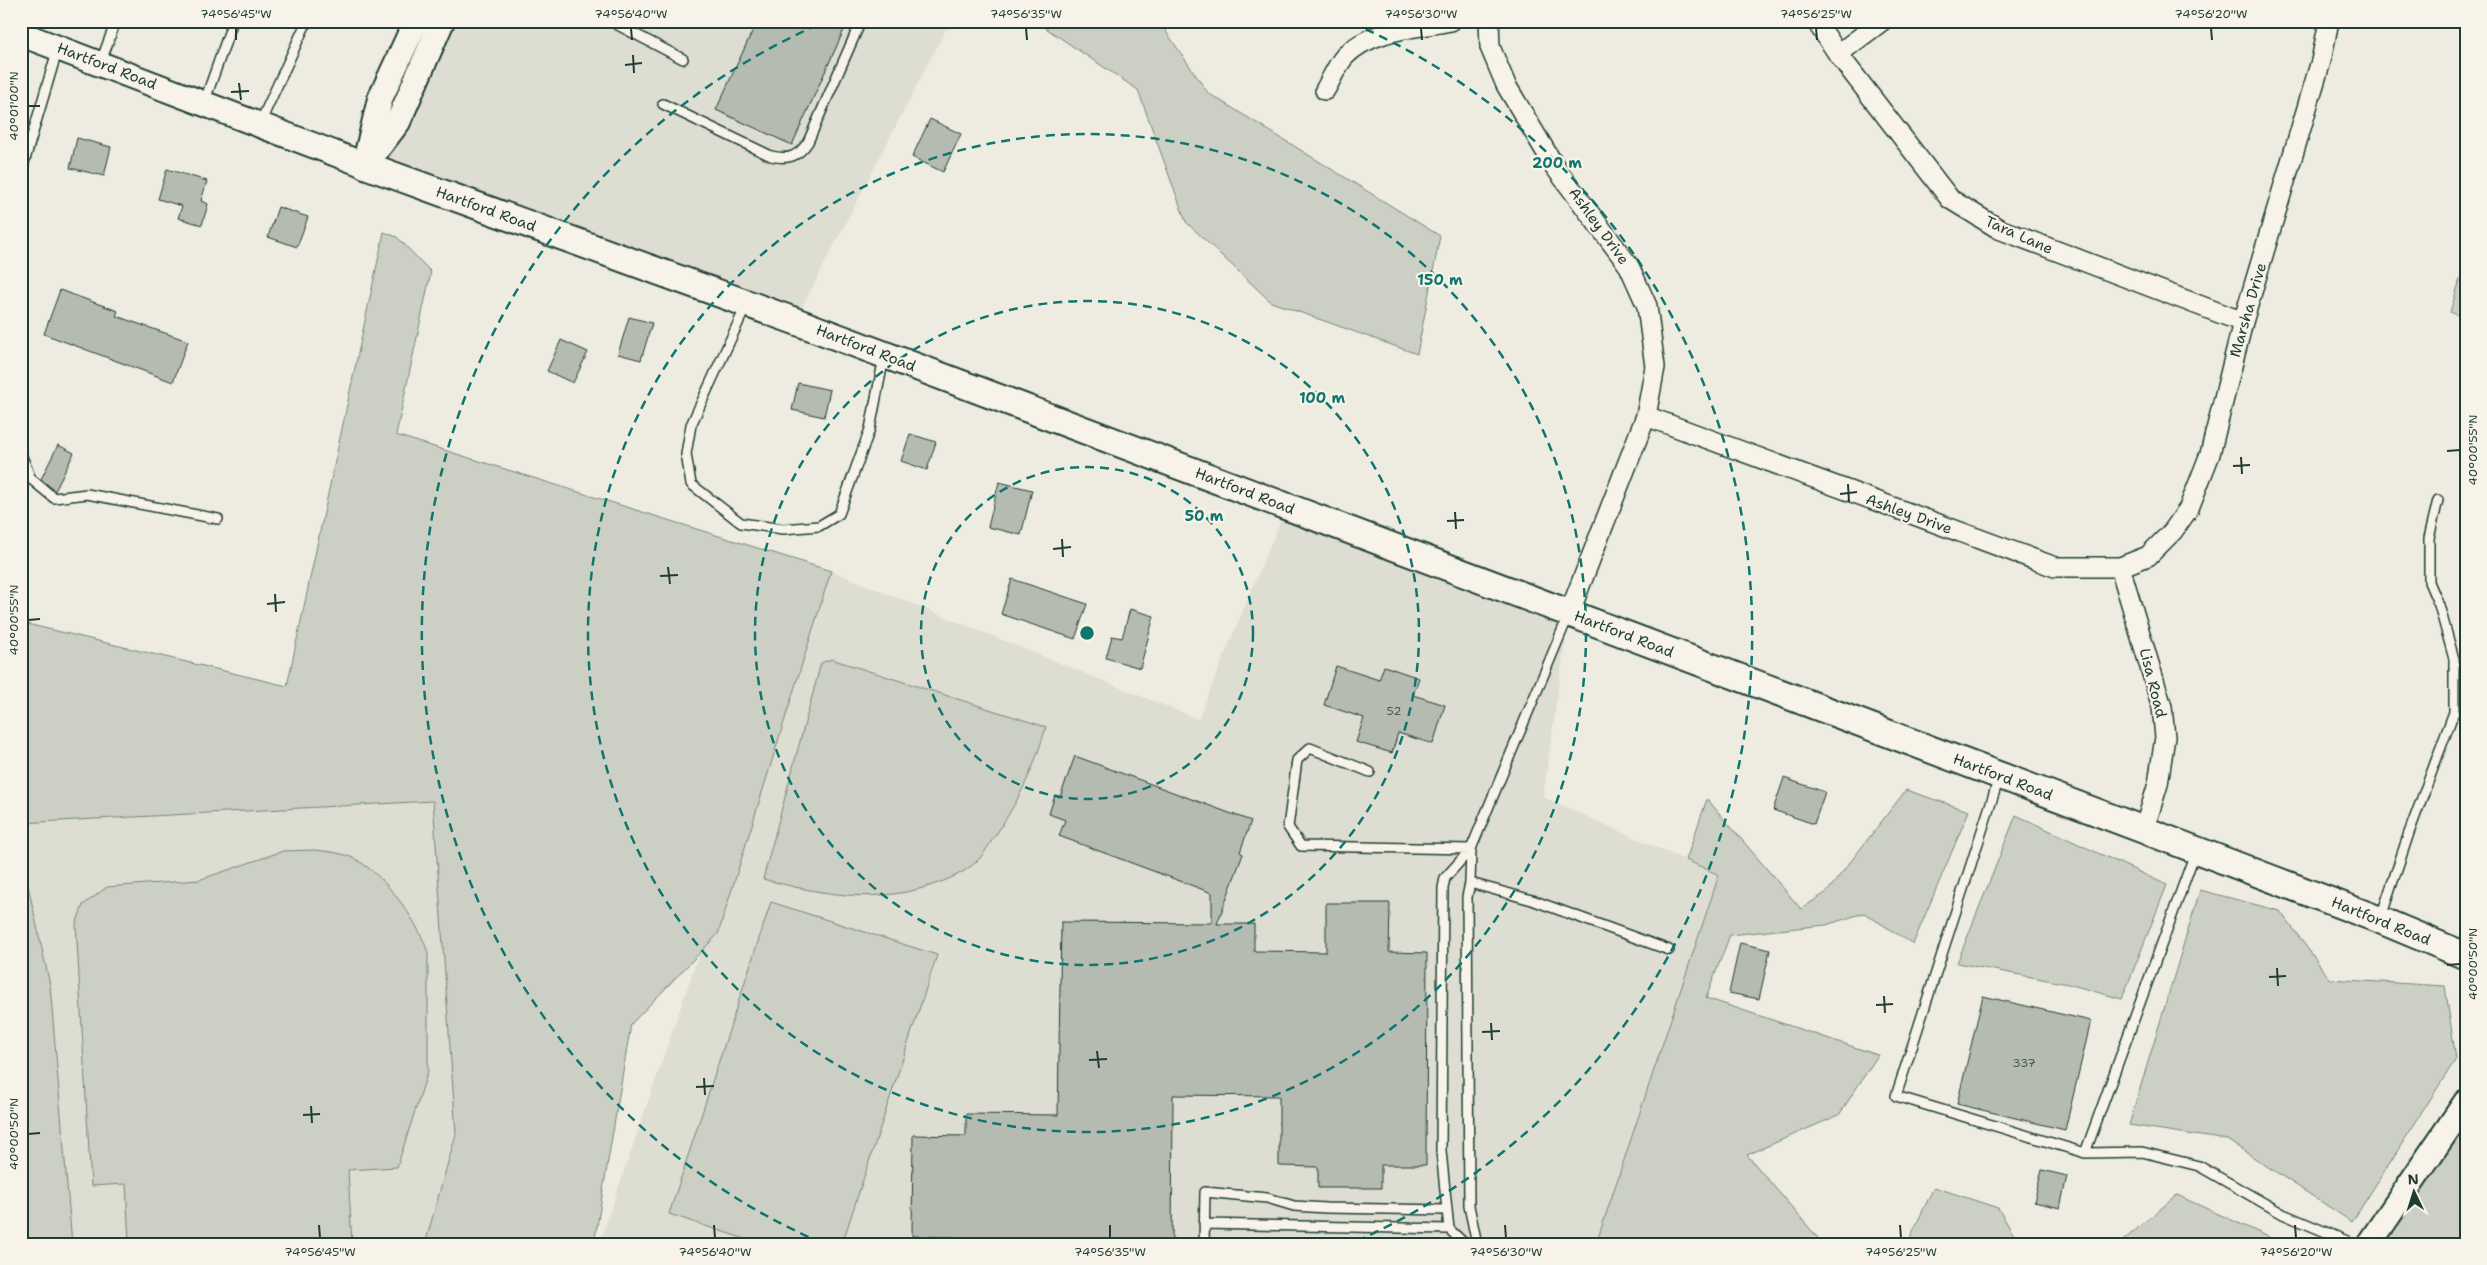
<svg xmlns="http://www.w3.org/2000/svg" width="2487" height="1265" font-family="'Shantell Sans',sans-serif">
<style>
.built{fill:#ddddd2}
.green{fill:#cccfc4;stroke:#76867c}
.building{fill:#b5bbb0;stroke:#1f3d34}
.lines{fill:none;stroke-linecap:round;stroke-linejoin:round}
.service-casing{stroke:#1f3d34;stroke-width:12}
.minor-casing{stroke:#1f3d34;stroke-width:22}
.tertiary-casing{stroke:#1f3d34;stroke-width:28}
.secondary-casing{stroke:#1f3d34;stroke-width:30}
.service{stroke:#f7f3e8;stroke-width:9}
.minor{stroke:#f7f3e8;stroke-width:19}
.tertiary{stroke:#f7f3e8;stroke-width:24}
.secondary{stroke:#f7f3e8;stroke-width:26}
.ticks{fill:none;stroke:#1f3d34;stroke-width:2}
.ring{fill:none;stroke:#0f766e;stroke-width:2.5;stroke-dasharray:9 6}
.labels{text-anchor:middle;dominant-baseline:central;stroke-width:4.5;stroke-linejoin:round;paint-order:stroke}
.number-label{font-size:12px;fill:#445c53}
.street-label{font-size:15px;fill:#1f3d34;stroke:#f7f3e8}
.centre{fill:#0f766e;stroke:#f7f3e8;stroke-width:2.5}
.ring-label{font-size:15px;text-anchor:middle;font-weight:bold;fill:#0f766e;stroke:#f7f3e8;stroke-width:4.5;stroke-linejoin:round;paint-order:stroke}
.neatline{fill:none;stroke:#1f3d34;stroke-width:2}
.ticks-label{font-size:12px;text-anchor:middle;fill:#1f3d34}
</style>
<rect width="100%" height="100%" fill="#eeece1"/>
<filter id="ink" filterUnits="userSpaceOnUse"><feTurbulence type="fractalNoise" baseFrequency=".02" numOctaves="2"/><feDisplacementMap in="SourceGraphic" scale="10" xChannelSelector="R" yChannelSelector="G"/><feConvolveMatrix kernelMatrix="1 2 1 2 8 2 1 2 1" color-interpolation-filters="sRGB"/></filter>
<g filter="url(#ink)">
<path class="built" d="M 442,21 L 956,21 L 945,31 L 795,321 L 365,165 Z
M 1286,507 L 1569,614 L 1543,797 L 1719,875 L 1596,1244 L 599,1244 L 831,571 L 1198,719 Z
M 433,801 L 456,1134 L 425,1244 L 64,1244 L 21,880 L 21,823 Z"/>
<path class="green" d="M 1035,21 L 1172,21 L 1165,30 L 1208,93 L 1440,236 L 1417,354 L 1271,302 L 1186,222 L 1138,90 Z
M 384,232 L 397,237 L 431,272 L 396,435 L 831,571 L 718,934 L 631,1024 L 594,1244 L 425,1244 L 456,1134 L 433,801 L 21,823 L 21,615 L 23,623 L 287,686 Z
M 2466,260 L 2466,318 L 2450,312 Z
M 831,659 L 1046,727 C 1033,771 1022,794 997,833 C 991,841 986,851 980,858 C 969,870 953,878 938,883 C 879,905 822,895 763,879 L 821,663 Z
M 1906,790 L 1969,811 L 1913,944 L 1864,913 L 1826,925 L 1730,935 L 1706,998 L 1878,1055 L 1839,1115 L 1747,1155 L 1823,1244 L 1596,1244 L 1719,875 L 1686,860 L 1707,799 L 1801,909 L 1827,892 Z
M 2016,815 L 2167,885 L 2122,999 L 2068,984 L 1957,963 Z
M 314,850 C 324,851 335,852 345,855 C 378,864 419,921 428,953 L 428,1071 L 397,1167 L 348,1170 L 352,1244 L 129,1244 L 126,1184 L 91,1186 L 76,924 L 83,905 L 107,887 L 199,880 L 283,851 Z
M 21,854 L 50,985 L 72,1244 L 21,1244 Z
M 2200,890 L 2280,911 L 2330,979 L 2445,986 L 2456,1059 L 2352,1222 L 2227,1140 L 2129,1125 Z
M 771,902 L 937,955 L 842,1244 L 760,1244 L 669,1214 Z
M 2466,1106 L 2466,1244 L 2376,1244 Z
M 1934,1187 L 1998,1208 L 2015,1237 L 2046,1244 L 1907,1244 Z
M 2177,1195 L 2284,1244 L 2119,1244 Z"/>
<path class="building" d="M 757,21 L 848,21 L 792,145 L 716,110 Z
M 930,119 L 961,134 L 943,172 L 912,157 Z
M 77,138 L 111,147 L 104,176 L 70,168 Z
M 167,169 L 207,181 L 201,201 L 208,204 L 202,225 L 178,218 L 182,206 L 158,199 Z
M 278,207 L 308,217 L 297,247 L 268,237 Z
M 60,290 L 118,311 L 116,316 L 188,341 L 173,382 L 44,334 Z
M 629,317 L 652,323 L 641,360 L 618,354 Z
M 561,340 L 588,352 L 573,383 L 547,371 Z
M 798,383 L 830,390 L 824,417 L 792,410 Z
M 910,434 L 936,442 L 927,470 L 901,461 Z
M 58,445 L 74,453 L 55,491 L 41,479 Z
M 999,482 L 1032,490 L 1021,535 L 988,527 Z
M 1012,579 L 1087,604 L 1075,639 L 1001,614 Z
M 1130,609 L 1154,616 L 1140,668 L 1106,658 L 1112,636 L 1122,638 Z
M 1336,666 L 1379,680 L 1384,666 L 1419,678 L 1413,695 L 1445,705 L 1433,744 L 1398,733 L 1392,753 L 1356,742 L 1364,718 L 1324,705 Z
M 1075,756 L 1251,821 L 1240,852 L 1243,854 L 1217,924 L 1254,924 L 1254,951 L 1326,952 L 1326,903 L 1390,903 L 1389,952 L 1427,953 L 1426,1165 L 1381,1165 L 1381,1188 L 1318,1188 L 1318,1167 L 1279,1166 L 1279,1096 L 1173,1095 L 1172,1244 L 954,1244 L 954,1237 L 912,1236 L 913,1135 L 966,1136 L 966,1114 L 1058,1115 L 1061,922 L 1212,923 L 1212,893 L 1059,836 L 1065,820 L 1049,814 L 1055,795 L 1060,797 Z
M 1784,778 L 1825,792 L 1814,824 L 1773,810 Z
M 1740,943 L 1770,950 L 1759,999 L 1729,993 Z
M 1983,996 L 2091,1021 L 2065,1130 L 1957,1104 Z
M 2042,1170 L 2067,1176 L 2060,1208 L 2034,1202 Z"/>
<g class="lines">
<defs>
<path id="service" d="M 610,21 L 683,59
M 100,64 L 116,21
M 204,103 L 233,21
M 663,104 L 771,156 C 788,160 798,157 808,142 L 861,21
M 260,123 L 307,21
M 21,173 L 58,48
M 746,306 L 691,425 L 686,454 L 691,484 L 741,523 L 783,529 L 819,526 L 839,514 L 870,429 L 884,357
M 21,454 L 31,479 L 54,498 L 87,494 L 218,519
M 1370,772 L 1310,748 L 1297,760 L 1288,827 L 1301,846 L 1471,849
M 1999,778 L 1896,1096 L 2085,1153 L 2142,1152 L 2199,1166 L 2283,1214 L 2354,1244
M 1471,849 L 1470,883 L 1467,897 L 1469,1206 L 1477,1244
M 1470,883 L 1532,900 L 1669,950
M 2381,917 L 2409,833 L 2454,712 L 2454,659 L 2439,605 L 2429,582 L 2429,538 L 2438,500
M 2085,1153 L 2195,853
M 1204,1224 L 1449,1229
M 1204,1244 L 1205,1192 L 1267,1198 L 1294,1206 L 1326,1208 L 1447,1210
M 1465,1244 L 1449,1229 L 1441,1151 L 1443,888 L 1445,878 L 1471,849 L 1569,614"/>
<path id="minor" d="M 1489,21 L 1490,47 L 1506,85 L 1555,167 L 1629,266 L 1647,306 L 1655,367 L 1646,416 L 1569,614
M 1816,21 L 1838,54 L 1950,199 L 1999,229 L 2243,322
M 1838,54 L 1882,21
M 1325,90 C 1331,80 1337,65 1345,56 C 1371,29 1416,28 1451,21
M 1646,416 L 2055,567 L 2120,567 L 2148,556 L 2173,531 L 2189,508 L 2210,454 L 2243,322 L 2321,61 L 2329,21
M 2120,567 L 2162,707 L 2165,737 L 2158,784 L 2144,830"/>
<path id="tertiary" d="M 21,34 L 365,165
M 366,158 L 380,99 L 416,21
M 365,165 L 398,122 L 442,21
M 2369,1244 L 2466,1102"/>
<path id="secondary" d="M 365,165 L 795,321 L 2144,830 L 2380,920 L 2466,956"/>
</defs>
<use href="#service" class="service-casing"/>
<use href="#minor" class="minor-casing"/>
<use href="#tertiary" class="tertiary-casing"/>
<use href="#secondary" class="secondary-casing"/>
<use href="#service" class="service"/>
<use href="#minor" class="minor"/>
<use href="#tertiary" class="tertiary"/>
<use href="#secondary" class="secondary"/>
</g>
</g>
<path class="ticks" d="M 236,28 L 236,40M 631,28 L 632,40M 1026,28 L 1027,40M 1421,28 L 1422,40M 1816,28 L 1817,40M 2211,28 L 2212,40M 633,55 L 634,73M 625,65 L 642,63M 239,83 L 241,100M 231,92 L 249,91M 28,106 L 40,106M 2447,451 L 2460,450M 2241,457 L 2242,474M 2233,466 L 2250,465M 1848,484 L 1849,502M 1840,494 L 1857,492M 1455,512 L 1456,529M 1447,521 L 1464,520M 1062,539 L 1063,557M 1053,549 L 1071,547M 668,567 L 670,584M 660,576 L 678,575M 275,594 L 276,612M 267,604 L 285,602M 28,620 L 40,619M 2447,965 L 2460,964M 2277,968 L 2278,986M 2269,977 L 2286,976M 1884,996 L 1885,1013M 1876,1005 L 1893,1004M 1491,1023 L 1492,1040M 1482,1032 L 1500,1031M 1097,1051 L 1099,1068M 1089,1060 L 1107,1059M 704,1078 L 705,1095M 696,1087 L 714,1086M 311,1106 L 312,1123M 303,1115 L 320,1114M 28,1134 L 40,1133M 319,1225 L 320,1238M 714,1225 L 715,1238M 1110,1225 L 1110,1238M 1505,1225 L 1506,1238M 1900,1225 L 1901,1238M 2295,1225 L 2296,1238"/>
<g class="ring">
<circle cx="1087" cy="633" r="166"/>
<circle cx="1087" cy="633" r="332"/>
<circle cx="1087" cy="633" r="499"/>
<path d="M822 1243A665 665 0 0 1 822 23M1352 23A665 665 0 0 1 1352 1243"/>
</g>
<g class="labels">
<g class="number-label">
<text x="1394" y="711">52</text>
<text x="2024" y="1063">337</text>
</g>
<g class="street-label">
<text transform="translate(107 66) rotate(21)">Hartford Road</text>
<text transform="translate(486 209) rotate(20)">Hartford Road</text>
<text transform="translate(1599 226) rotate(54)">Ashley Drive</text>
<text transform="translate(2019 235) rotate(24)">Tara Lane</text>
<text transform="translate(2248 310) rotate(-74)">Marsha Drive</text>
<text transform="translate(866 348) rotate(21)">Hartford Road</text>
<text transform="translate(1245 491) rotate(21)">Hartford Road</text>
<text transform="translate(1909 514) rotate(20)">Ashley Drive</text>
<text transform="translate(1624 634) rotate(21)">Hartford Road</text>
<text transform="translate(2153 683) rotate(76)">Lisa Road</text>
<text transform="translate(2003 777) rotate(21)">Hartford Road</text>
<text transform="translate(2381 921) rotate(22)">Hartford Road</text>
</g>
</g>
<circle cx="1087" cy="633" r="8" class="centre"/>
<g class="ring-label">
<text x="1557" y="168">200 m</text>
<text x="1440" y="285">150 m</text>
<text x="1322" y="403">100 m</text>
<text x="1204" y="521">50 m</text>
</g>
<rect width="2487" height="1265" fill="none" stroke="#f7f3e8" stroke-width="55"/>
<g transform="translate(2414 1192) rotate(356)" stroke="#f7f3e8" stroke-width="4" paint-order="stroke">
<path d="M0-4L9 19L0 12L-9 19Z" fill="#1f3d34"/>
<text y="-8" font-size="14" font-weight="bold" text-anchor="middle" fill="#1f3d34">N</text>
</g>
<rect x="28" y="28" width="2432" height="1210" class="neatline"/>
<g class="ticks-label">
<text x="236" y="18">74°56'45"W</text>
<text x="631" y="18">74°56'40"W</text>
<text x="1026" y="18">74°56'35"W</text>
<text x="1421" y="18">74°56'30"W</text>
<text x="1816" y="18">74°56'25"W</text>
<text x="2211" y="18">74°56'20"W</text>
<text transform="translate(14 106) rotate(-90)" y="4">40°01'00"N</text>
<text transform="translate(2473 450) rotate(-90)" y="4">40°00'55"N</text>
<text transform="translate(14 620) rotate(-90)" y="4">40°00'55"N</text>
<text transform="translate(2473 964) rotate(-90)" y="4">40°00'50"N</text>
<text transform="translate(14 1134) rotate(-90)" y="4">40°00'50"N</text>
<text x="320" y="1256">74°56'45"W</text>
<text x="715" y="1256">74°56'40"W</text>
<text x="1110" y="1256">74°56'35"W</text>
<text x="1506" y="1256">74°56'30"W</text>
<text x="1901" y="1256">74°56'25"W</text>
<text x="2296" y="1256">74°56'20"W</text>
</g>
</svg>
